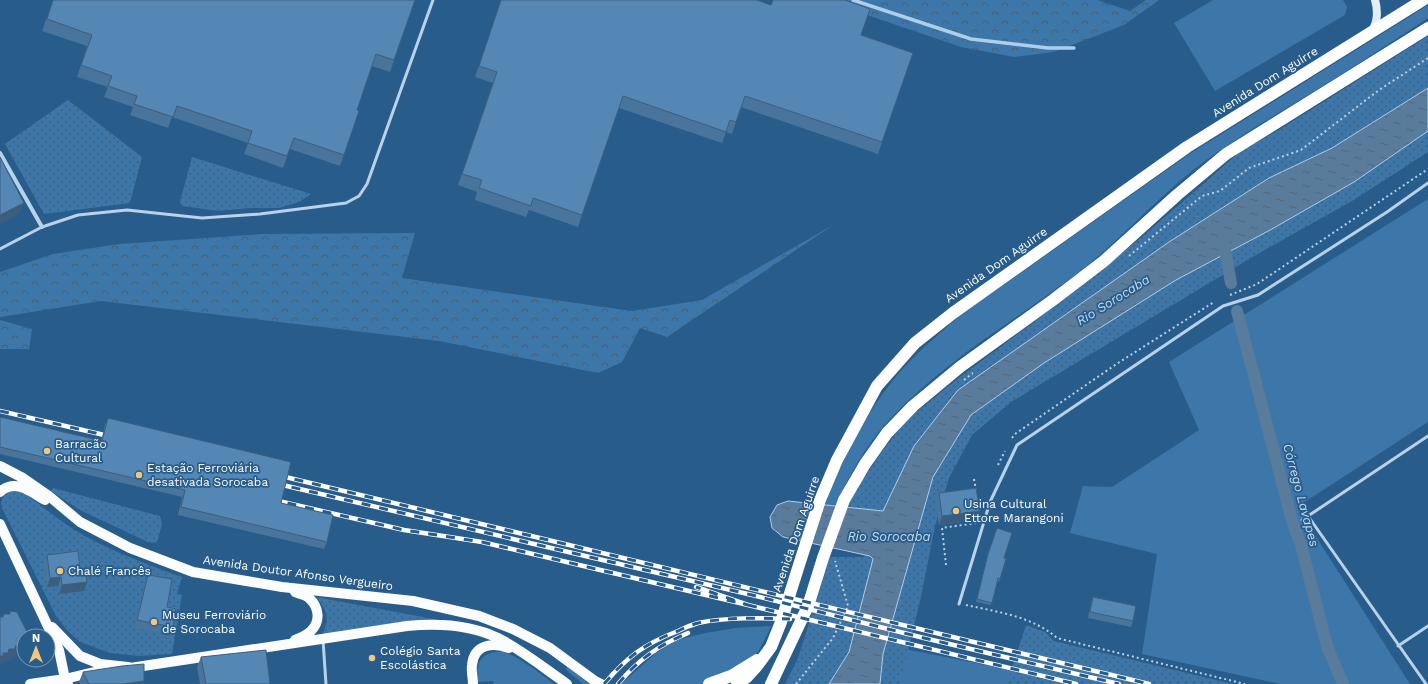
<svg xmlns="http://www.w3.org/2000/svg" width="1428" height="684" font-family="'Work Sans',sans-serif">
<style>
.grass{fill:#3d76a8}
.forest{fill:url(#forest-crowns)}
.park{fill:url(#park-dots)}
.water{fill:url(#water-ripples);stroke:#acceea}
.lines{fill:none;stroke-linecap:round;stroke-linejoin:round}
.stream{stroke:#acceea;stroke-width:3.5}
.canal{stroke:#597c9d;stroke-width:12}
.path{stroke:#b7d2ea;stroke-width:2;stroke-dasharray:2 3;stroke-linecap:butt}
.lane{stroke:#b7d2ea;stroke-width:3}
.street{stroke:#b7d2ea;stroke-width:4}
.secondary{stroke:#e1edf8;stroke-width:8}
.primary{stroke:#fafcfe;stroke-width:10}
.highway{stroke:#fff;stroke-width:12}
.rail-casing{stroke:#fff;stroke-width:4.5}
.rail{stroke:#285c8b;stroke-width:3;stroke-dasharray:9;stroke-linecap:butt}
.wall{fill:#49749b}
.shaded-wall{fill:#3c5e7e}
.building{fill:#5587b4;stroke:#3c5e7e}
.poi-dot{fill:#f1c67e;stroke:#285c8b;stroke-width:1.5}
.labels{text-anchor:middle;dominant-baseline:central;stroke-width:3.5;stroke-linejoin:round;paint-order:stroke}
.street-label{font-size:12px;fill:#fff;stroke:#285c8b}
.poi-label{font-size:12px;fill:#fff;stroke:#285c8b;text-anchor:start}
.water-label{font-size:13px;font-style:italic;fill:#c3dcf1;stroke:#285c8b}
</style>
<defs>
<pattern id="forest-crowns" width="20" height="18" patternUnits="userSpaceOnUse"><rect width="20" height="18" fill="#3d76a8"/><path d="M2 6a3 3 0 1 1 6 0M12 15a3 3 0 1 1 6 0" fill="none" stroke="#455f75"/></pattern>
<pattern id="park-dots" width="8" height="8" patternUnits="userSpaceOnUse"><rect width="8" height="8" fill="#3d76a8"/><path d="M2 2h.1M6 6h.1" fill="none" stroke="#455f75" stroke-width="1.8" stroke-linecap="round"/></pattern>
<pattern id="water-ripples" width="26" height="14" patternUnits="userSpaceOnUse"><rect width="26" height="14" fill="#597c9d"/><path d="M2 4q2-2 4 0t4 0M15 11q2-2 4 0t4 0" fill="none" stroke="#536679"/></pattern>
</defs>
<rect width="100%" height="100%" fill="#285c8b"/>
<path class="grass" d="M 1213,0 L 1343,0 L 1347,7 L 1345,15 L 1215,91 L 1174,23 Z
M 1428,5 L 1428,18 C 1390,43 1352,68 1313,92 C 1277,114 1239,136 1205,161 C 1160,194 1123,238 1079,272 C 1016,320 946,359 891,418 C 867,443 850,474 835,506 L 825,505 C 843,457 866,412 899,373 C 918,351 940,333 962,314 L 1191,153 Z
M 1428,199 L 1428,422 L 1297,507 L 1410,684 L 1280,684 L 1142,654 L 1157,554 L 1070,533 L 1083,486 L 1112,487 L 1199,430 L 1169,362 Z
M 771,626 L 764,641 L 756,655 L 722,676 L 701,684 L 621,684 L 656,653 L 677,640 L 705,633 L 736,628 Z
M 885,645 L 1011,670 L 1064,684 L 880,684 Z
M 503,651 C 522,659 538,672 554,684 L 494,684 L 493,681 L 477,682 C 477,661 479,653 503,651 Z"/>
<path class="forest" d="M 823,0 L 1097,0 L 1130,11 L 1146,0 L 1159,0 L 1124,25 L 1054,52 L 1014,57 L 961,47 Z
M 833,225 L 667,337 L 640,328 L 622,362 L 598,373 L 439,341 L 101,301 L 0,317 L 0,272 L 53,254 L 119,244 L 262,234 L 415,233 L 402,278 L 632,311 L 702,300 Z
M 0,320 L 32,329 L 29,349 L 0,349 Z"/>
<path class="park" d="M 1428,36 L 1428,152 L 1352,201 L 1261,252 L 1011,402 L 972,435 L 949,478 L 935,526 L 921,597 L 906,658 L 907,659 L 899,684 L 785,684 L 798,658 L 830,557 L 864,557 L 878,511 L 847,507 L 861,482 L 881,453 L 898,430 L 914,414 L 956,380 L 1067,297 L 1143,236 L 1241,151 L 1279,130 Z
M 68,100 L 142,157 L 130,203 L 44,214 L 5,144 Z
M 192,157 L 311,194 L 299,202 L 279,208 L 250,208 L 218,211 L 182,206 L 180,202 Z
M 53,488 L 160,516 L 162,524 L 157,542 L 150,543 L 80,510 L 51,491 Z
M 13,490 L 20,491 C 38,502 53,516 70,527 C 105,549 143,563 182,577 L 177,594 L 182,595 L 172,654 L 139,656 L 110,653 L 80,642 L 67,630 L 56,616 L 1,506 C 1,497 6,493 13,490 Z
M 316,597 L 460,624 L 323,634 C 329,616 328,611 316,597 Z
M 1026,625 L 1045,632 L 1054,641 L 1233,684 L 1007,684 Z
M 567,667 L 592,684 L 583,684 L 565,669 Z"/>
<path class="water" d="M 1428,88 L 1428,131 L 1354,182 L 1272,229 L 1176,280 L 1044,363 L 971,415 L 933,477 L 883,654 L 880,684 L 829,684 L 849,652 L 873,559 L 870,556 L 783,537 L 772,528 L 770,517 L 777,505 L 788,501 L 883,511 L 914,446 L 958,390 L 1169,242 L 1269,178 L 1332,148 Z"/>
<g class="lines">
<path class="stream" d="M 853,0 L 971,39 L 1048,48 L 1074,48"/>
<path class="canal" d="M 1223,239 L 1231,283
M 1237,311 L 1293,524 L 1301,545 L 1327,646 L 1343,684"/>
<path class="path" d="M 1129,256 L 1202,196 L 1220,191 L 1249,168 L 1301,150 L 1379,90 L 1428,58
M 1230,295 L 1257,284 L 1428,169
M 964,380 L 973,373
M 1012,438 L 1015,434 L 1118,363 L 1214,302
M 998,465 L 1005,451
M 974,479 L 976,490
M 946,565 L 942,528 L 976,523
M 966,605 C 997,612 1032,616 1057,638 L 1245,684
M 796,684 L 833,638 L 848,606 L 835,561"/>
<path class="lane" d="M 0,249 L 42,227 L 78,215 L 127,210 L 202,218 L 260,214 L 346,203 L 359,196 L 367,184 L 433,0
M 1308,516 L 1426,684
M 1302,520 L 1428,436
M 959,604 L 990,502 L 1017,445 L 1223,306 L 1258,295 L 1387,212 L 1428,183
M 323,640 L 326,684
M 1398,646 L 1428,626"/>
<path class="street" d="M 0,153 L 42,227"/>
<path class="secondary" d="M 1371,32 C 1378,23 1378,10 1375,0"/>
<path class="primary" d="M 0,466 L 23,478 L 49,496 L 80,522 L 130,548 L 193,572 L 282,587 L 413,601 L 479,616 L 513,629 L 550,648 L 595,681 L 601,684
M 0,492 C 15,478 31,492 45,500
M 0,524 L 59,650 L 65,679 L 68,684
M 52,627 L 80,656 L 100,664 L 128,667
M 295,640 C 300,638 307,635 311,631 C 321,621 319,607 309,598 C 306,595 299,594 295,592
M 130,668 L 407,626 C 437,623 469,624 498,638 C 522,650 544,668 567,684
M 30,684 L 65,679 L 94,672
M 473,684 C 473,678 471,671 472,665 C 474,644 493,642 509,648"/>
<path class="highway" d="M 709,684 L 731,676 L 757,660
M 737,684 L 747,677 L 757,666 L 771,647 L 781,622 L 799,565 L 820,500 L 837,460 L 877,386 L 915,343 L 953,313 L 1187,147 L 1423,0
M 771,684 L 808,606 L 823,558 L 844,500 L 865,464 L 887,433 L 913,406 L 960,367 L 1053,300 L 1104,261 L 1177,195 L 1226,154 L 1428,28"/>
<defs>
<path id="rail" d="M 0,411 L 113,437
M 277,475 L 1149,684
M 274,483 L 752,595 L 924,638 L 1119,684
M 270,499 L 404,530 L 482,542 L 748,605 L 696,587
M 748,605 L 1076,684
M 604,684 C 627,657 644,644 678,631 C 684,628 691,625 698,623 C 728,617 759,618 790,619
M 618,684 C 638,660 659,645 688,633"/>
</defs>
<use href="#rail" class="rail-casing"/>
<use href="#rail" class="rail"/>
</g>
<path class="wall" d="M 53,0 L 415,0 L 390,72 L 372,66 L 357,110 L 359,111 L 340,166 L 290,149 L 283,168 L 244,154 L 248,143 L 172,117 L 168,128 L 130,115 L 133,107 L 104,97 L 108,87 L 77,77 L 87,46 L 42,31 Z
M 501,0 L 861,35 L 913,53 L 878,154 L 741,107 L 732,134 L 726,132 L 722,143 L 619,108 L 578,227 L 529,210 L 526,217 L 475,200 L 477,192 L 458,185 L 493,83 L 475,77 Z
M 0,417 L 101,441 L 105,425 L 108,418 L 281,503 L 327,542 L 324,549 L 178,515 L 182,497 L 0,454 Z
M 939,493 L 977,520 L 939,525 L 936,502 Z
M 997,528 L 1004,558 L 1000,579 L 999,582 L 998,581 L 991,605 L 976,602 L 987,557 Z
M 47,555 L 80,569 L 87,582 L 84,591 L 59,594 L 58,586 L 47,587 L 44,564 Z
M 148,575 L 167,607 L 173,627 L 170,635 L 134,628 L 145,583 Z
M 1093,597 L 1133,621 L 1131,627 L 1088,618 L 1091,603 Z
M 201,657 L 270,684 L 200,684 L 197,667 Z
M 83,672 L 144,681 L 143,684 L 80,684 L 79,682 Z"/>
<path class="shaded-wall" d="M 24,203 L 19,214 L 0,224 L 0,215 Z
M 980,511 L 977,520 L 939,525 L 942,516 Z
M 61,577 L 58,586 L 47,587 L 50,578 Z
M 87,582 L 84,591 L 59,594 L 62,585 Z
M 22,642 L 24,642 L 24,649 L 22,654 L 19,653 L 17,657 L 12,657 L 11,661 L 6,661 L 4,664 L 0,664 L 0,656 L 3,653 L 9,649 Z
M 144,681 L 143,684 L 122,684 Z"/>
<path class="building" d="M 53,0 L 415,0 L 394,60 L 376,54 L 357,110 L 359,111 L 344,155 L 294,138 L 287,156 L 248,143 L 252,131 L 177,106 L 173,117 L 134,104 L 137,96 L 108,86 L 112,76 L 81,65 L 92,35 L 47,19 Z
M 501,0 L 757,0 L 771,5 L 773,0 L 845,0 L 870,9 L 861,35 L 913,53 L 882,142 L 745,96 L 736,122 L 730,120 L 726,132 L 623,96 L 582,215 L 533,198 L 531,206 L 479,188 L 482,180 L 462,174 L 497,72 L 479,66 Z
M 0,157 L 24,203 L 0,215 Z
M 0,417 L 102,441 L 108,418 L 291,462 L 281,503 L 333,515 L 327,542 L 181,507 L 185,490 L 0,447 Z
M 976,488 L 980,511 L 942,516 L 939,493 Z
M 997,528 L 1012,533 L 1004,558 L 1006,559 L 1000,579 L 998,578 L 992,603 L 977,599 L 988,554 Z
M 78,551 L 80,569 L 85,568 L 87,582 L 62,585 L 61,577 L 50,578 L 47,555 Z
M 148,575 L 172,579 L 167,607 L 176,609 L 173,627 L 137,620 Z
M 1093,597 L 1136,606 L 1133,621 L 1090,612 Z
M 10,611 L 17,612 L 29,636 L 24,636 L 24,642 L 22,642 L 22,646 L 15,646 L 15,649 L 9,649 L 8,653 L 3,653 L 3,656 L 0,656 L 0,617 L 3,617 L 4,614 L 10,614 Z
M 266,650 L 270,684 L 206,684 L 201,657 Z
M 144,664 L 144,681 L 122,684 L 89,684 L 83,672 L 122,666 Z"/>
<g class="poi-dot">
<circle cx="47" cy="451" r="4"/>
<circle cx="139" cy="475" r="4"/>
<circle cx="956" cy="511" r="4"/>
<circle cx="60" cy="571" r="4"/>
<circle cx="154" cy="622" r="4"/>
<circle cx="372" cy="658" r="4"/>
</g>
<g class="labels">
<g class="street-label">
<text transform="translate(1265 82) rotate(-32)">Avenida Dom Aguirre</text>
<text transform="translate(996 265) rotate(-35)">Avenida Dom Aguirre</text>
<text transform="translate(796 534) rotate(-71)">Avenida Dom Aguirre</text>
<text transform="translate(298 573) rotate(8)">Avenida Doutor Afonso Vergueiro</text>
</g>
<g class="poi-label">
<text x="55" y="444">Barracão<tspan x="55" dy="14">Cultural</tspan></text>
<text x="147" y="468">Estação Ferroviária<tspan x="147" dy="14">desativada Sorocaba</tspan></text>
<text x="964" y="504">Usina Cultural<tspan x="964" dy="14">Ettore Marangoni</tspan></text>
<text x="68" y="571">Chalé Francês</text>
<text x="162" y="615">Museu Ferroviário<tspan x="162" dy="14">de Sorocaba</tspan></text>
<text x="380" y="651">Colégio Santa<tspan x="380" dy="14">Escolástica</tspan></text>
</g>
<g class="water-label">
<text transform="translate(1113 300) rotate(-32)">Rio Sorocaba</text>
<text transform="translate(1301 495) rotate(75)">Córrego Lavapes</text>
<text x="889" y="536">Rio Sorocaba</text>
</g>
</g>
<g transform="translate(36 648)"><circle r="19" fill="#285c8b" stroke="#7e9db9"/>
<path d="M0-3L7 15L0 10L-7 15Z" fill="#f1c67e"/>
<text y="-6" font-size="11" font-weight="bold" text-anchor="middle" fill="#ffffff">N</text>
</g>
</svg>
